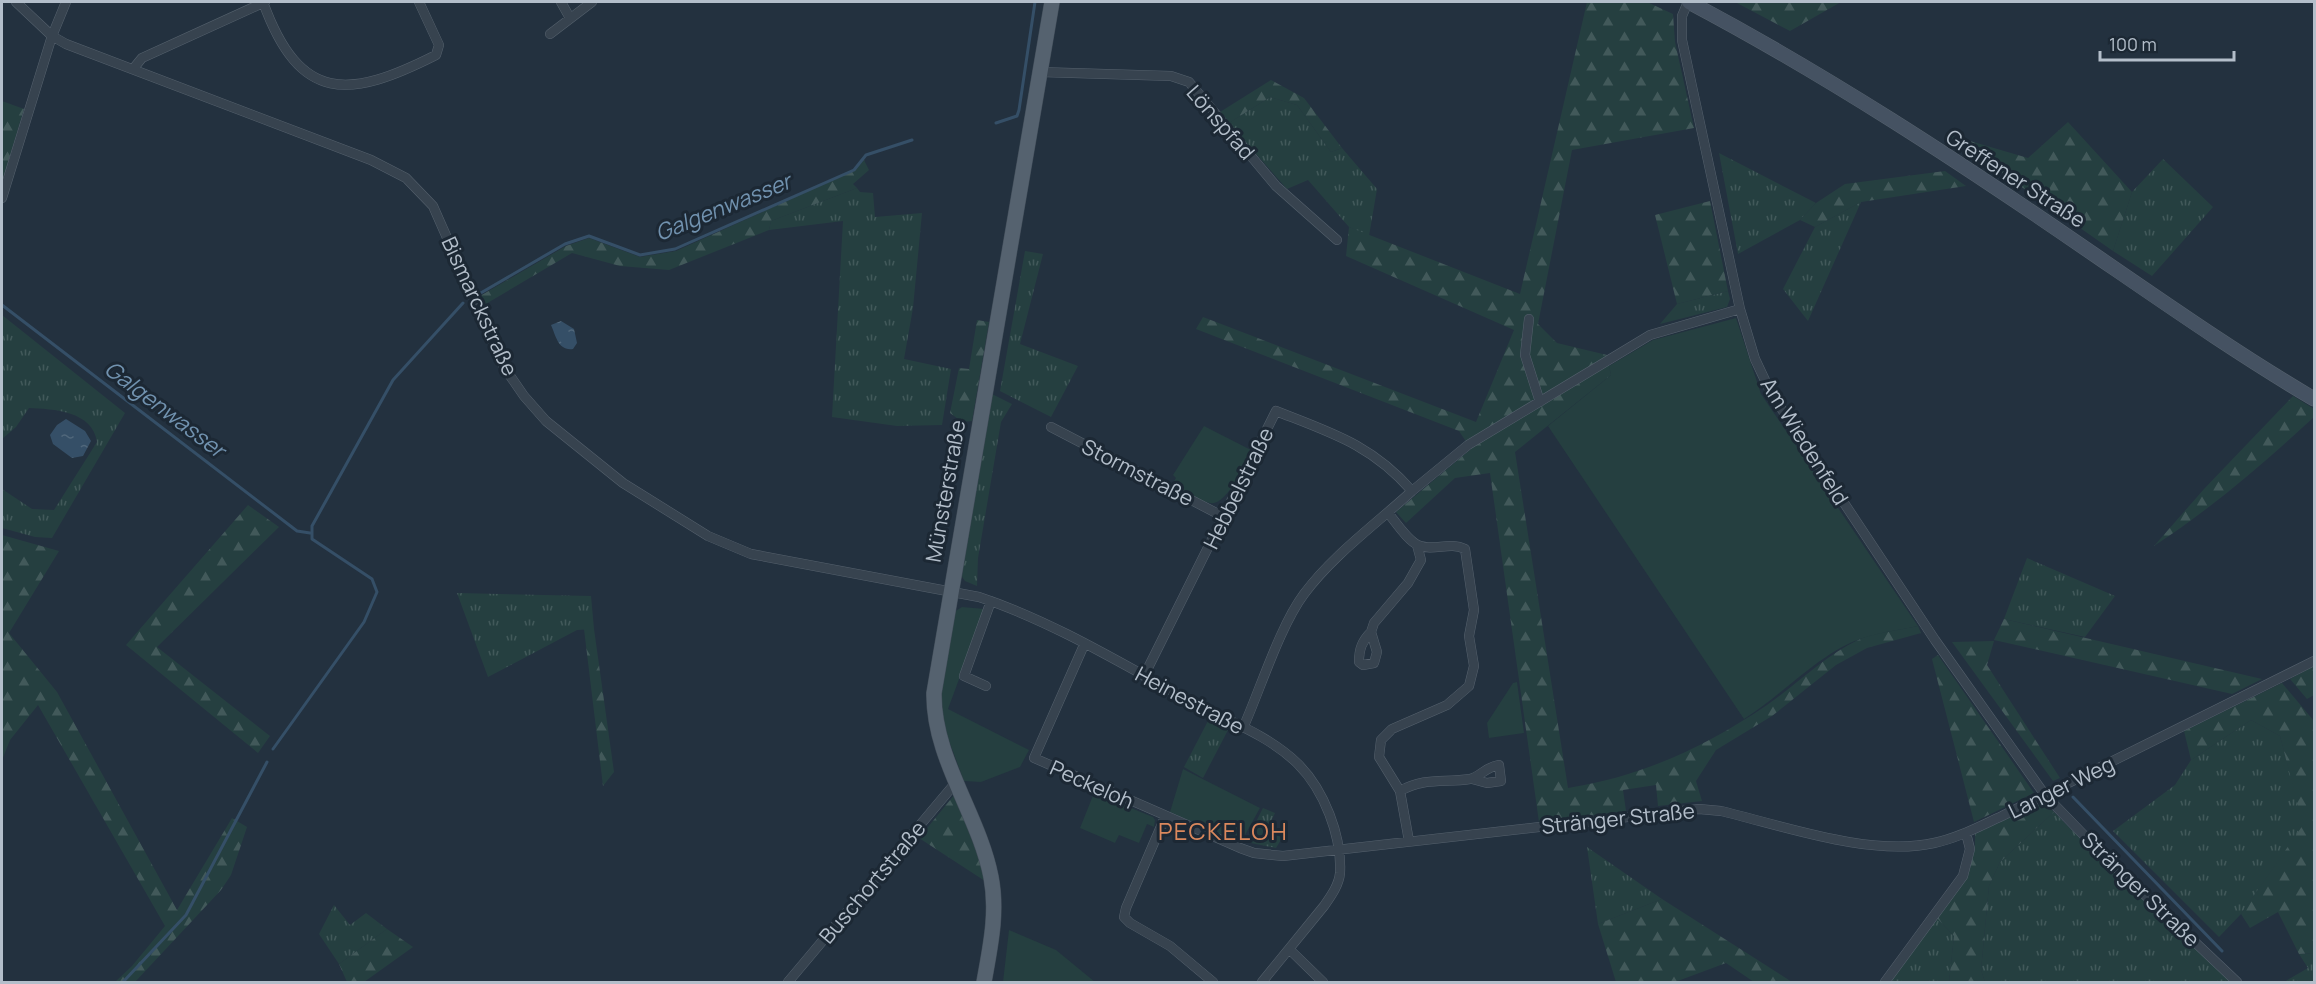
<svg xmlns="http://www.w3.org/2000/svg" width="2316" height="984" font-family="Manrope,sans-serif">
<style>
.grass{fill:url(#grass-tufts)}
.forest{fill:url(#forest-firs)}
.park{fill:#253f40}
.water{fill:url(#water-ripples)}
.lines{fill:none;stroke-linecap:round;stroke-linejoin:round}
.stream{stroke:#354f67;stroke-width:3}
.street-casing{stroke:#55616d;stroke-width:10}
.secondary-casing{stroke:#55616d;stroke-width:15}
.primary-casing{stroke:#404c58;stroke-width:16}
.street{stroke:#37434f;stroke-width:9}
.secondary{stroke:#455262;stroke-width:14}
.primary{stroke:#55626f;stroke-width:15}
.labels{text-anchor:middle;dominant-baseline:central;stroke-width:6;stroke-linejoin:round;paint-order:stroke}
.street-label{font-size:21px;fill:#b3beca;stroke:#1c2834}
.water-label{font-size:22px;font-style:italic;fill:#7192af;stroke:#1c2834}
.quarter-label{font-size:24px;letter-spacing:1.5px;fill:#da885d;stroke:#1c2834}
</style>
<defs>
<pattern id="grass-tufts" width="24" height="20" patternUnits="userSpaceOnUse" patternTransform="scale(1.5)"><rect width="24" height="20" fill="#253f40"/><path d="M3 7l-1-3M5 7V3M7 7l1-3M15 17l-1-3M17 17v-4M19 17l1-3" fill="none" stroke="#42595a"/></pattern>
<pattern id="forest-firs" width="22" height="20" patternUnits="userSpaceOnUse" patternTransform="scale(1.5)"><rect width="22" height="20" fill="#253f40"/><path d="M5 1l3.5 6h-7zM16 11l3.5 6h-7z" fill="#42595a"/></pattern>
<pattern id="water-ripples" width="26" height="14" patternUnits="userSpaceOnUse" patternTransform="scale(1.5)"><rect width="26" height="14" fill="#354f67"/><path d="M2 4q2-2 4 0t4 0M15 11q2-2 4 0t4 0" fill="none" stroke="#50677b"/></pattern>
</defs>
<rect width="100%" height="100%" fill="#23313f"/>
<path class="grass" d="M 1270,97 L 1297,105 L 1331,152 L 1342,148 L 1377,189 L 1369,236 L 1349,227 L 1308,180 L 1287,189 L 1229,123 Z
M 1719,153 L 1816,203 L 1800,220 L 1738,254 Z
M 2163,159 L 2213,207 L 2152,276 L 2113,251 L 2132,192 Z
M 857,188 L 860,192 L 873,193 L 875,217 L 922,213 L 913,308 L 904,359 L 951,369 L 942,425 L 897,426 L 832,417 L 843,221 L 769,230 L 771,221 Z
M 1861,202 L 1808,321 L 1783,289 L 1815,227 Z
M 1025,251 L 1043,254 L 1020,344 L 1078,366 L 1051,417 L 1000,391 Z
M 1728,291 L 1730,299 L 1727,307 L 1660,324 L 1677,304 Z
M 2,315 L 125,413 L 52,538 L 35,537 L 2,528 L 2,489 L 32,509 L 54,510 L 97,442 C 93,411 53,409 29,408 L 16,427 L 2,439 Z
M 990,393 L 1012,404 L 1001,422 L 978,558 L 977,586 L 965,581 L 958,571 Z
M 2027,558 L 2115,596 L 2085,637 L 2004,619 Z
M 457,593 L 591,596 L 594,629 L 577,630 L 488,677 Z
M 1209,719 L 1228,730 L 1203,778 L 1184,767 Z
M 2251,720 L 2280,736 L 2304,825 L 2241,914 L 2219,937 L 2113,831 L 2175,785 L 2191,760 Z
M 1263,808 L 1275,813 L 1267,829 L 1282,838 L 1276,848 L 1246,842 Z
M 2054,812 L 2106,865 L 2231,982 L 1985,982 L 1981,970 L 1989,886 L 2000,862 Z
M 1587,847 L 1662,899 L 1598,924 Z
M 334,905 L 350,925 L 366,913 L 387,929 L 339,964 L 319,934 Z
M 1936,917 L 1954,936 L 1949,982 L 1890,982 Z
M 2314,953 L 2314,982 L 2284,982 L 2308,968 L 2299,954 Z"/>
<path class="forest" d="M 1587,2 L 1647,2 L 1673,14 L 1675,42 L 1694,128 L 1572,150 L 1538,324 L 1557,343 L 1607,355 L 1611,375 L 1515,452 L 1568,788 C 1643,776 1705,747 1767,705 C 1799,683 1825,655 1860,639 C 1877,632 1900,630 1918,626 L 1921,633 L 1867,648 L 1836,665 L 1772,716 L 1716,750 L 1696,781 L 1702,801 L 1658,806 L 1656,785 L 1623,790 L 1626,811 L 1539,822 L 1490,473 L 1455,478 L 1406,523 L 1396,512 L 1471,449 L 1459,431 L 1196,329 L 1203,317 L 1476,422 L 1514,330 L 1346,256 L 1349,227 L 1520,294 Z
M 1735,2 L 1841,2 L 1790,31 Z
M 1271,80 L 1304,98 L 1342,148 L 1331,152 L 1297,105 L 1270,97 L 1229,123 L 1220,112 Z
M 2,101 L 24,109 L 2,182 Z
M 2068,122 L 2132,192 L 2113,251 L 1946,134 L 2028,158 Z
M 864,160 L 869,170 L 853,184 L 857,188 L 771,221 L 769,230 L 669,270 L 620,266 L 572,253 L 484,305 L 480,296 L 566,246 L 589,238 L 640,257 L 676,251 L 855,170 Z
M 1945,171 L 1966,186 L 1861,202 L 1815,227 L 1800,220 L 1816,203 L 1845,184 Z
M 1710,201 L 1728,291 L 1677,304 L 1655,215 Z
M 977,320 L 989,322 L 972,421 L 962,422 L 950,413 L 959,368 L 969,369 Z
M 2293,396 L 2314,409 L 2314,417 C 2263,464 2212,508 2154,546 L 2204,489 Z
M 248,505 L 279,527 L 157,647 L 270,736 L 258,753 L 126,645 Z
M 2,535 L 59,551 L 9,633 L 57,692 L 177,910 L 232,818 L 247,827 L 231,875 L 221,890 L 135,982 L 115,982 L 132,966 L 165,926 L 38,705 L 10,740 L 2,760 Z
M 2004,619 L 2262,679 L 2232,694 L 1994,640 Z
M 584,629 L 594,629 L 614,772 L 603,786 Z
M 1994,641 L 1987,665 L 2060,778 L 2053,781 L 1952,642 Z
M 1938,655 L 2034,793 L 1974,822 L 1932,659 Z
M 2314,666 L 2314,695 L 2307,699 L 2290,679 Z
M 2282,683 L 2314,721 L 2314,953 L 2299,954 L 2278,912 L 2250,928 L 2241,914 L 2303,825 L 2280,736 L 2251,720 L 2191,760 L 2184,731 Z
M 955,794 L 988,883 L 919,838 Z
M 2043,802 L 2054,812 L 2000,862 L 1989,886 L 1981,970 L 1985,982 L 1949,982 L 1954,936 L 1936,917 C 1956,891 1977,868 1975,834 Z
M 1662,899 L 1792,982 L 1754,982 L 1726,963 L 1675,982 L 1616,982 L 1598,924 Z
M 387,929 L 413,947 L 364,982 L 347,982 L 339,964 Z"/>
<path class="park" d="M 1736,318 L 1761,394 L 1918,626 C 1900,630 1881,632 1863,638 C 1820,652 1783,695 1744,719 L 1548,426 L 1611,375 L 1609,366 L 1653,340 Z
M 1204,426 L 1251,450 C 1244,463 1228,506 1210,503 C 1198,501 1183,490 1172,484 L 1176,478 L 1173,475 Z
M 962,607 L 985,609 L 948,709 L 1029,750 L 1020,767 L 981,782 L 964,781 L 940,717 L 938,699 L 954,612 Z
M 1517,682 L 1524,733 L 1489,738 L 1487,723 L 1513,683 Z
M 1183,769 L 1260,808 L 1240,844 L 1170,812 Z
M 1094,793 L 1153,817 L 1155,820 L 1154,827 L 1147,824 L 1139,843 L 1119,835 L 1115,843 L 1080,828 Z
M 1009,930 L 1056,950 L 1095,982 L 1003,982 Z"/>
<path class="water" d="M 561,321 L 574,329 L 577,343 L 573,349 C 558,351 556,336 551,325 Z
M 66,419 L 85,431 L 91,441 L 83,456 L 72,458 L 53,444 L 50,435 L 57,425 Z"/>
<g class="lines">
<path class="stream" d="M 996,123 L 1017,116 L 1019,110 L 1035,2
M 479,294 L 565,244 L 589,236 L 640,255 L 675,249 L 854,170 L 866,155 L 912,140
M 2,305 L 297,531 L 310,533
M 273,749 L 364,622 L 377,592 L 372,579 L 312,539 L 312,526 L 393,380 L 463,303
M 2073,797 L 2222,951
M 123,982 L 186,915 L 267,762"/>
<defs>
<path id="street" d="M 16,2 L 52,36 L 66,44 L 371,160 L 406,178 L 433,206 L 504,367 L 524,396 L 546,421 L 623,483 L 708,536 L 751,554 L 979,597 C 1052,621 1124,665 1192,702 C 1227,720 1270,736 1298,764 C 1324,790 1342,836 1340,873 C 1339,885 1331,896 1324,906 L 1262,982
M 263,2 C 300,104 349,99 436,55 L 439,45 L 419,2
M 561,2 L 570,18
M 1688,2 L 1682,16 L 1682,40 L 1740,309 L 1755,359 L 1771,393 L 1935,640 L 2045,795 L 2107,859 L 2237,982
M 550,34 L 592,2
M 133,69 L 142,58 L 265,2
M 1040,72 L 1171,76 L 1189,82 L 1276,186 L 1337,240
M 2,198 L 52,36 L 66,2
M 1529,319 L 1525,355 L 1540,402
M 1051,427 L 1224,517
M 1412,491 L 1468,445 L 1650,335 L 1740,309
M 1388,513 C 1396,522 1407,540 1418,545 C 1434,552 1449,541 1465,549 L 1474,610 L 1469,636 L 1474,666 L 1469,686 L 1447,705 L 1392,729 L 1381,740 L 1379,757 L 1400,791 L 1409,841
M 1371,632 C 1362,641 1359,649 1359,662 L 1363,665 L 1374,663 L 1377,652 L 1371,632 L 1374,623 L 1408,583 L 1421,560 L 1417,545
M 1084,645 L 1034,758 L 1240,848 L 1254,853 L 1283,856 L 1699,809 L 1721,811 C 1784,826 1870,857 1934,843 C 1958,838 1980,826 2002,816 L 2314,661
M 1144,676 L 1276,411 C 1332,433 1372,445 1412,491 C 1376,524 1333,555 1304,594 C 1280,626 1260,690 1243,728
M 986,686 L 964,676 L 991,601
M 1400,791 C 1425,777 1444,783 1470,779 C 1480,777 1485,767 1499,765 L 1501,781 L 1487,783 L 1472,779
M 1165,817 L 1126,908 L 1124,917 L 1130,923 L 1170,946 L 1213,982
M 1289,949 L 1323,982
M 788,982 L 952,787 L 959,785
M 1885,982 L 1963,876 L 1970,849 L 1966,833"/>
<path id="secondary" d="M 1689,2 C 1827,75 1958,161 2086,249 C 2162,301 2236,353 2314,399"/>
<path id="primary" d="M 984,982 C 990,948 998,913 991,877 C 979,815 933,758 934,693 L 1052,2"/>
</defs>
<use href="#street" class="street-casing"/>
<use href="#secondary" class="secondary-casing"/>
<use href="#primary" class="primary-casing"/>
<use href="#street" class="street"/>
<use href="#secondary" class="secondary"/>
<use href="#primary" class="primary"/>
</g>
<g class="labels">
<g class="street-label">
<text transform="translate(1221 122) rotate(49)">Lönspfad</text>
<text transform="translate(2016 178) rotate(33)">Greffener Straße</text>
<text transform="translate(480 306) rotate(65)">Bismarckstraße</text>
<text transform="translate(1805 441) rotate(58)">Am Wiedenfeld</text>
<text transform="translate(1138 472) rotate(27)">Stormstraße</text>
<text transform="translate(1238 488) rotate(-64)">Hebbelstraße</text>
<text transform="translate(945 491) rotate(-80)">Münsterstraße</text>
<text transform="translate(1190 700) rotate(28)">Heinestraße</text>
<text transform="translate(1092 784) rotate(24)">Peckeloh</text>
<text transform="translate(2061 787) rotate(-26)">Langer Weg</text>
<text transform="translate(1618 818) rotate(-6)">Stränger Straße</text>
<text transform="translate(872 882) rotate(-50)">Buschortstraße</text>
<text transform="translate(2141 889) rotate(44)">Stränger Straße</text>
</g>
<g class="water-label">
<text transform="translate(723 207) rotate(-22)">Galgenwasser</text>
<text transform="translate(165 409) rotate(37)">Galgenwasser</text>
</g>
<g class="quarter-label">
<text x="1223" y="830">PECKELOH</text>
</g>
</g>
<rect width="2316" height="984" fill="none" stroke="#b3beca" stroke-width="6"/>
<path d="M2100 51v9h134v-9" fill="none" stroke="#b3beca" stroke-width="3"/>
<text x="2109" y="51" font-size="18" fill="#b3beca" stroke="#1c2834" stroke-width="4.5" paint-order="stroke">100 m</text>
</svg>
